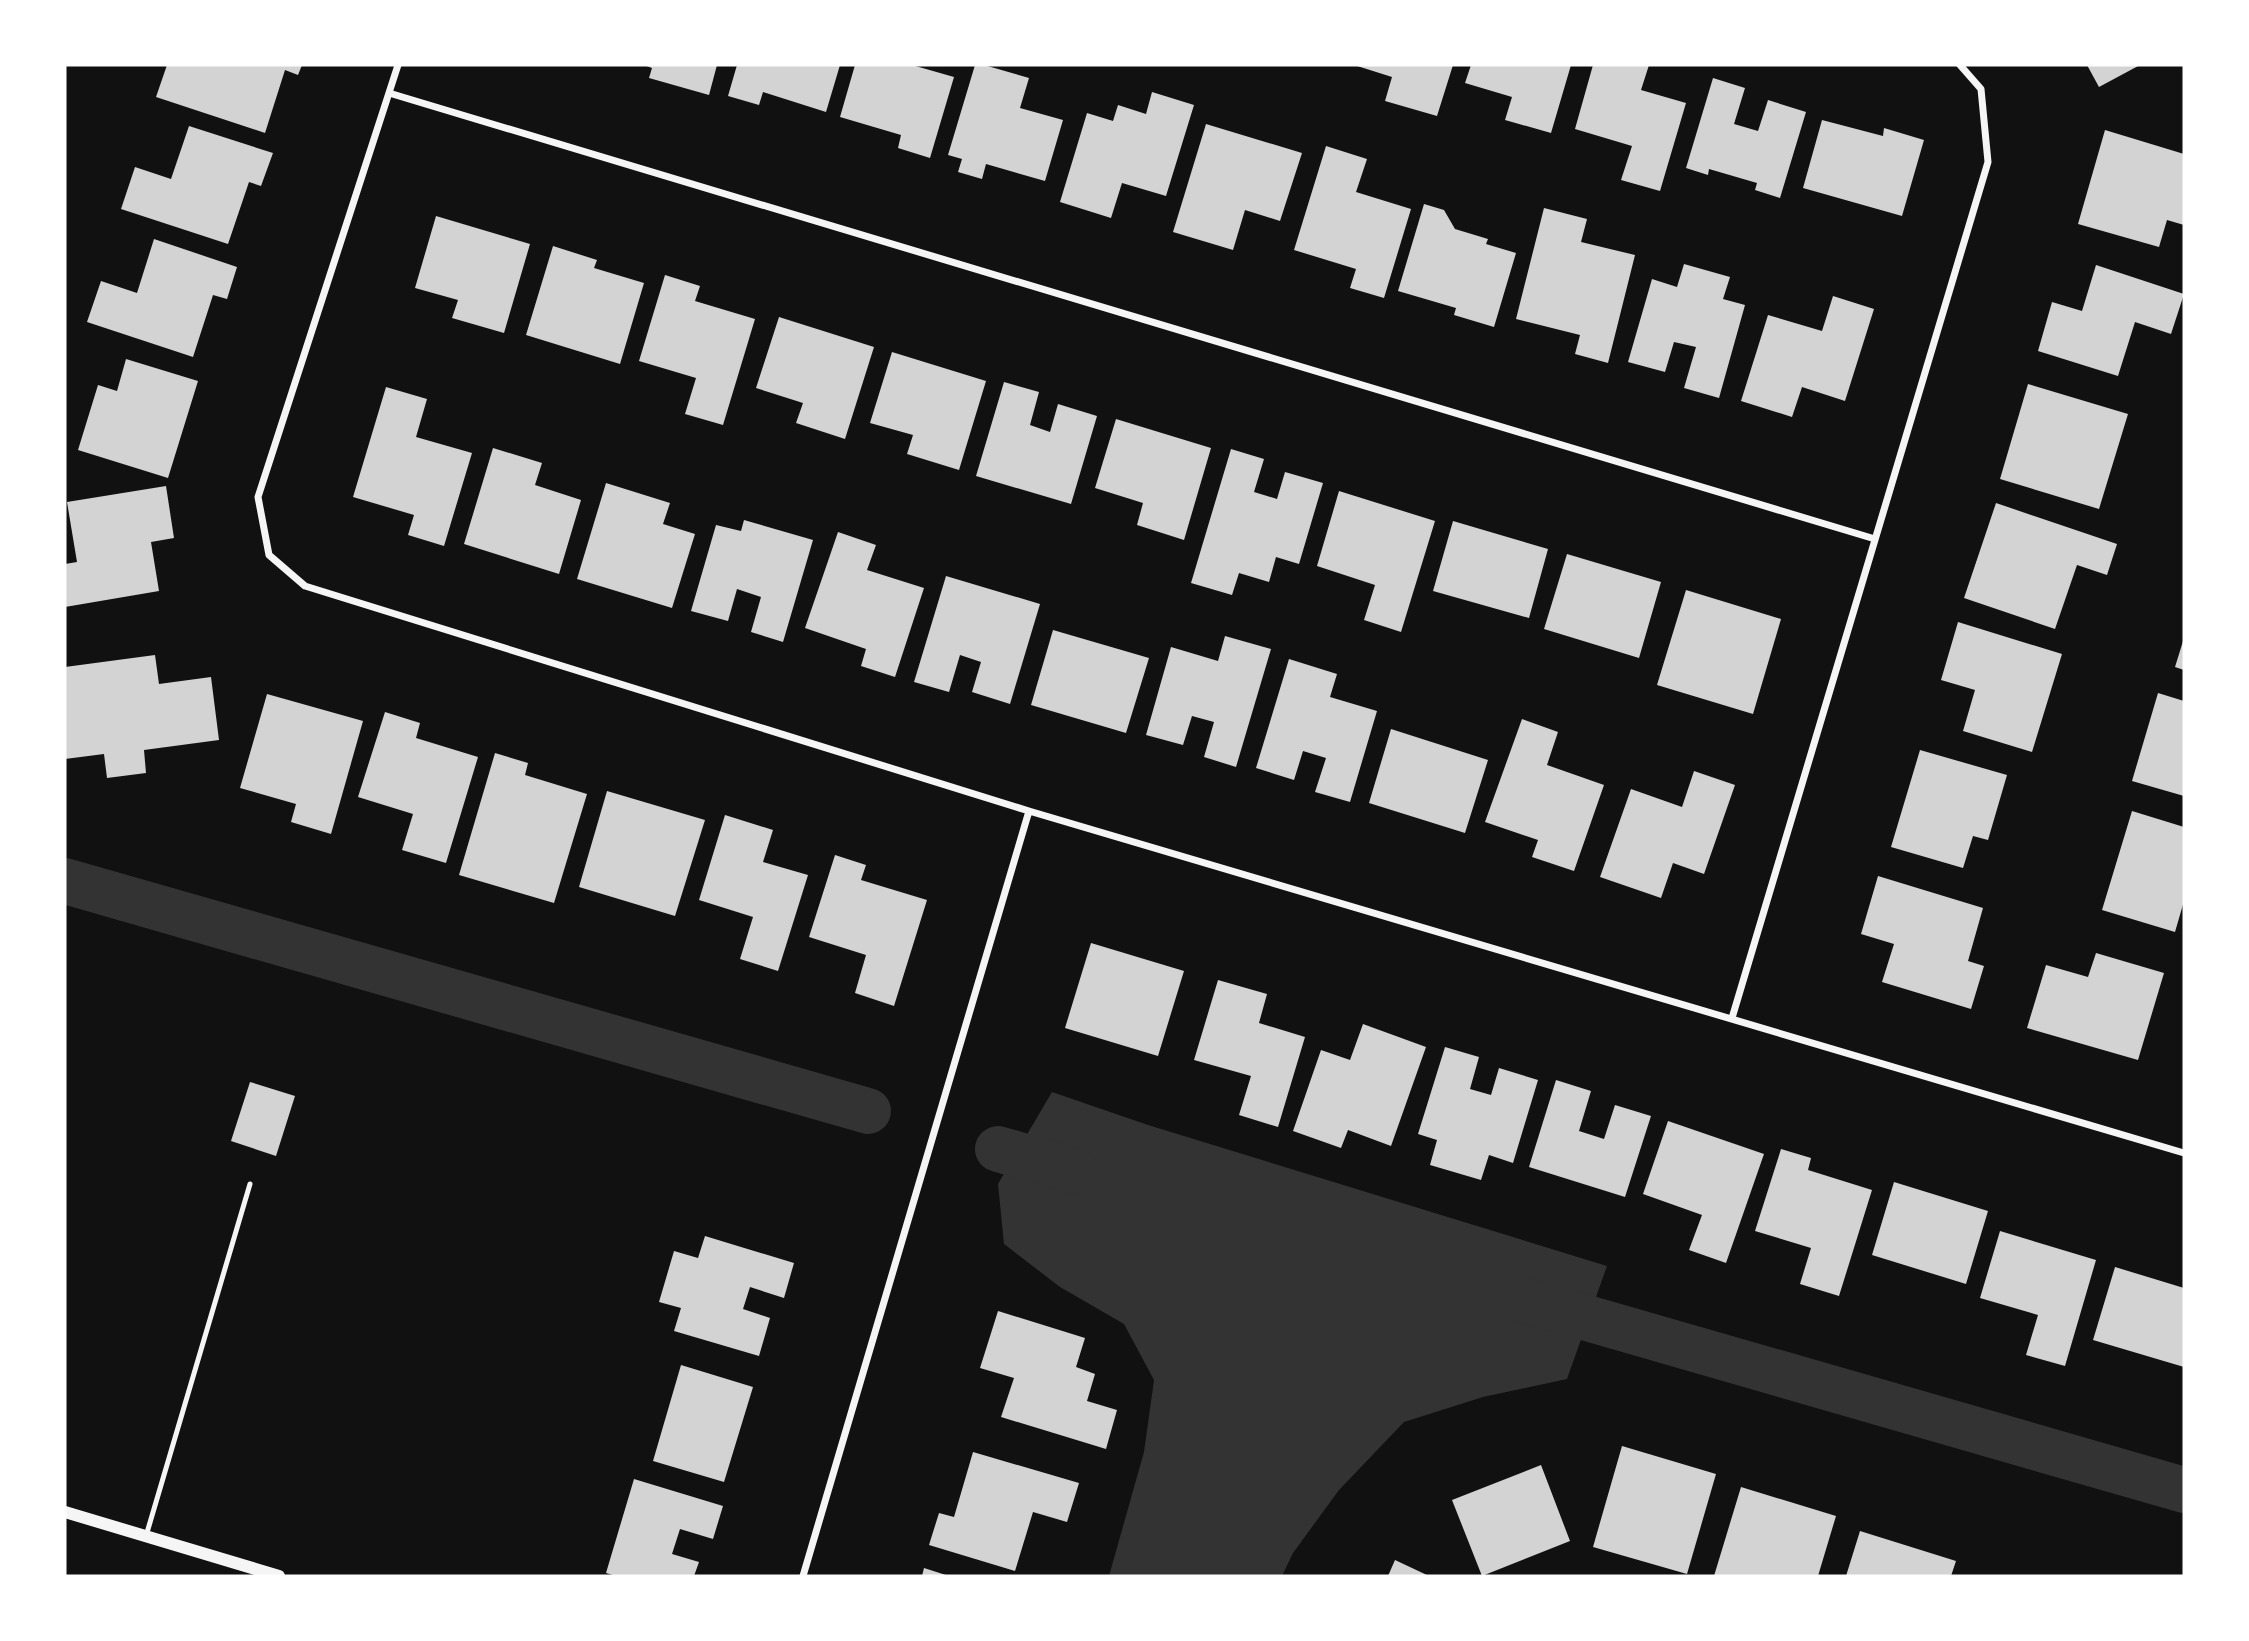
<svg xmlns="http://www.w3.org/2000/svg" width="2249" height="1641" font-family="'Archivo Narrow',sans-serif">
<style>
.water{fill:#333}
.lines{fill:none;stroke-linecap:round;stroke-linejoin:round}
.canal{stroke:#333;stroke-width:46}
.building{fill:#d3d3d3}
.service{stroke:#f5f5f5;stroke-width:5}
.minor{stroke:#f5f5f5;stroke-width:7}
.tertiary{stroke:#f5f5f5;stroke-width:12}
</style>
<rect width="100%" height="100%" fill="#111"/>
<path class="water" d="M 1052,1092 L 1148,1125 L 1607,1266 L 1567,1379 L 1483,1397 L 1404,1422 L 1339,1490 L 1293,1553 L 1282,1576 L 1109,1576 L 1144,1452 L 1154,1380 L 1124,1324 L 1060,1287 L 1004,1244 L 998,1184 Z"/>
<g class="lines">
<path class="canal" d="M 65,881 L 868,1111
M 998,1149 L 1075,1171
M 1528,1301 L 2184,1490"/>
</g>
<path class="building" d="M 167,65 L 207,66 L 302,65 L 298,75 L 285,70 L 265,133 L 156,97 Z
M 644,65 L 717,65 L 709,95 L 649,78 L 652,68 Z
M 737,65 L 840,65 L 826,112 L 763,92 L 759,105 L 728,96 Z
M 855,65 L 912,65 L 954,77 L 930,158 L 898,148 L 901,135 L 840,117 Z
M 975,65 L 984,65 L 1029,78 L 1020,108 L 1063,120 L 1045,181 L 986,164 L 982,179 L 958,172 L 962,159 L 948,155 Z
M 1354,65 L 1453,65 L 1437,116 L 1385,101 L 1392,77 Z
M 1471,65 L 1571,65 L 1551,133 L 1505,120 L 1512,97 L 1465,83 Z
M 1593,65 L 1649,65 L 1641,90 L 1686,103 L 1660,191 L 1621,180 L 1632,146 L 1575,129 Z
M 2087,65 L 2140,65 L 2099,87 Z
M 1713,78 L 1745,88 L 1734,124 L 1758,131 L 1768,100 L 1806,112 L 1780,198 L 1755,190 L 1757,183 L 1709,169 L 1708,175 L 1686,168 Z
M 1152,92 L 1194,105 L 1166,196 L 1122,183 L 1111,218 L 1060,202 L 1087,113 L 1113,121 L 1118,105 L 1146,114 Z
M 1822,120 L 1883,136 L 1884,128 L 1924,140 L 1902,216 L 1803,188 Z
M 1206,124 L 1302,153 L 1280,221 L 1245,210 L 1233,250 L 1173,232 Z
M 189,126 L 273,153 L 261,186 L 249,182 L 228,244 L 121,209 L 135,167 L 171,179 Z
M 2105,130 L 2184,154 L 2184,225 L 2167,220 L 2159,247 L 2078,224 Z
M 1326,146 L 1367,159 L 1356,192 L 1411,209 L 1384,298 L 1350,288 L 1356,269 L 1294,250 Z
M 1424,204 L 1444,210 L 1455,229 L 1488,239 L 1486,244 L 1516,253 L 1494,327 L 1454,315 L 1456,308 L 1398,291 Z
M 1544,208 L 1587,219 L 1581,242 L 1635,255 L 1608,363 L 1575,354 L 1580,335 L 1516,319 Z
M 436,216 L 530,244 L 504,333 L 452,318 L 458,300 L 415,288 Z
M 154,239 L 237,267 L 227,299 L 213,295 L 193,357 L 87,322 L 101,281 L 137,293 Z
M 553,246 L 597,260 L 594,268 L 644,283 L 620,364 L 526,335 Z
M 1684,264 L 1730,277 L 1723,299 L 1745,305 L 1719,398 L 1684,388 L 1696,347 L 1674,342 L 1665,372 L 1628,362 L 1652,279 L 1677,287 Z
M 2096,265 L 2184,294 L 2171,334 L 2135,322 L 2118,376 L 2038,351 L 2052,302 L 2082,311 Z
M 665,275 L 700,286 L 695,301 L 755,319 L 723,425 L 685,414 L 696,378 L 639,361 Z
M 1833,296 L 1874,309 L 1845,401 L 1802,387 L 1792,417 L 1741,401 L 1768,315 L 1822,331 Z
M 779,317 L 874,347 L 845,439 L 796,423 L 803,403 L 756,388 Z
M 892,352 L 986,381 L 959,470 L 907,454 L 913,435 L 870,423 Z
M 126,359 L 198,381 L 168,478 L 78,450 L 98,385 L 117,391 Z
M 1004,382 L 1039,392 L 1030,425 L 1050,432 L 1058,404 L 1097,416 L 1071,504 L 976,476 Z
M 2028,384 L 2128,414 L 2099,509 L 2000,479 Z
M 386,387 L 427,399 L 416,437 L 472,453 L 444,546 L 408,535 L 414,515 L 353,497 Z
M 1116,419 L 1211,448 L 1184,540 L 1137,525 L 1143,503 L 1095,488 Z
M 493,448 L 542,463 L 535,485 L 581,500 L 559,574 L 464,544 Z
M 1231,449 L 1264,459 L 1254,492 L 1277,499 L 1285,472 L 1323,483 L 1299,564 L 1276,557 L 1269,582 L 1239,573 L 1232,595 L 1191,583 Z
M 606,483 L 670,503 L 663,524 L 695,534 L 672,608 L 577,579 Z
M 166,486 L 174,538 L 151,542 L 159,591 L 65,607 L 65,564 L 77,562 L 67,502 Z
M 1339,491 L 1435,521 L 1401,632 L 1364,620 L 1375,585 L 1317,566 Z
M 1996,503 L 2117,544 L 2107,575 L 2077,565 L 2055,629 L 1964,598 Z
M 744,520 L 813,540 L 783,642 L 751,632 L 761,597 L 737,589 L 728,621 L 691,611 L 716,525 L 741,531 Z
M 1453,521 L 1548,549 L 1529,618 L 1433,591 Z
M 838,532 L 876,545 L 867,570 L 924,588 L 895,677 L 861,666 L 866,649 L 805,628 Z
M 1567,554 L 1661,582 L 1639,658 L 1544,629 Z
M 946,576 L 1040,604 L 1010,704 L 972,692 L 981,662 L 960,655 L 949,692 L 914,682 Z
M 1686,590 L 1781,619 L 1753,714 L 1657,685 Z
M 1958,622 L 2062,654 L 2032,752 L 1963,731 L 1975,690 L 1941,680 Z
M 1053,630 L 1149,658 L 1126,733 L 1031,705 Z
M 1225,636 L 1271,649 L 1236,767 L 1204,757 L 1214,722 L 1192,716 L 1183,745 L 1146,735 L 1171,647 L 1218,661 Z
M 2184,638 L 2184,670 L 2175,667 Z
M 155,655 L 159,684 L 211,677 L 219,740 L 144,750 L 146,773 L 107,778 L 104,754 L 65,759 L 65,667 Z
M 1289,659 L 1337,674 L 1330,697 L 1377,711 L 1350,802 L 1315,792 L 1326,758 L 1303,751 L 1294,780 L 1256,768 Z
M 2158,693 L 2184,701 L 2184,796 L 2132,781 Z
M 267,694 L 363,721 L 331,834 L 291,822 L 296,804 L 240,788 Z
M 385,712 L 420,723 L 416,738 L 478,757 L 446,863 L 402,850 L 413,814 L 358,797 Z
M 1522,719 L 1558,732 L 1547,765 L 1604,785 L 1574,871 L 1532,857 L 1538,840 L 1485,822 Z
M 1391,729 L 1488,760 L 1465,833 L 1369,803 Z
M 1920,750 L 2007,775 L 1988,840 L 1973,836 L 1963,868 L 1891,847 Z
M 495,753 L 528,763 L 525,775 L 587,794 L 554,903 L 459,875 Z
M 1694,771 L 1735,785 L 1704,874 L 1673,863 L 1661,898 L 1600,877 L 1631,789 L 1682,807 Z
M 607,791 L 705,820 L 675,916 L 579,887 Z
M 2132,811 L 2184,827 L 2184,901 L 2175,932 L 2102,910 Z
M 725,815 L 773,830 L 763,862 L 808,875 L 778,971 L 740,959 L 753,917 L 699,900 Z
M 835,855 L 866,865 L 861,880 L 927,900 L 894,1006 L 855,993 L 866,955 L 809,937 Z
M 1878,876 L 1983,908 L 1968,961 L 1984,966 L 1971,1009 L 1882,982 L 1894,944 L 1861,934 Z
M 1091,943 L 1184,971 L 1158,1056 L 1065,1028 Z
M 2096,953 L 2164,973 L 2138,1060 L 2027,1028 L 2046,965 L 2088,977 Z
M 1218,980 L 1267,994 L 1259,1023 L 1305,1037 L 1278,1127 L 1239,1115 L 1251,1076 L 1194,1060 Z
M 1363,1024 L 1426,1047 L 1391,1146 L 1348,1130 L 1341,1148 L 1293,1131 L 1321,1050 L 1350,1060 Z
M 1445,1047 L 1479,1057 L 1470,1089 L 1491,1095 L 1499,1068 L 1538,1080 L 1513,1163 L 1489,1155 L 1481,1180 L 1430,1165 L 1437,1140 L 1418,1134 Z
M 1556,1080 L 1591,1091 L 1579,1131 L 1604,1139 L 1615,1105 L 1651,1116 L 1625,1197 L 1529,1167 Z
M 250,1082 L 295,1096 L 276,1156 L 231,1141 Z
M 1668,1121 L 1764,1154 L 1726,1263 L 1689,1250 L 1702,1215 L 1643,1194 Z
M 1781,1149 L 1811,1158 L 1808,1170 L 1872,1190 L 1839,1296 L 1800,1284 L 1811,1248 L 1755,1231 Z
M 1894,1182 L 1988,1211 L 1966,1284 L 1872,1255 Z
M 2000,1231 L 2096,1260 L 2065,1366 L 2026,1355 L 2038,1315 L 1980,1298 Z
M 705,1236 L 794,1263 L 784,1298 L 750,1287 L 743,1309 L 770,1318 L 759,1356 L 674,1331 L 681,1308 L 659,1302 L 674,1251 L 698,1258 Z
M 2115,1267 L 2184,1288 L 2184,1367 L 2093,1340 Z
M 998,1311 L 1085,1338 L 1076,1367 L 1095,1374 L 1087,1401 L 1117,1410 L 1106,1449 L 1001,1417 L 1014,1378 L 980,1368 Z
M 681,1365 L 753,1387 L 724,1482 L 653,1461 Z
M 1622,1446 L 1716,1474 L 1687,1574 L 1593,1547 Z
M 973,1452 L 1079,1483 L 1067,1522 L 1033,1512 L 1015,1571 L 929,1545 L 939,1513 L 954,1517 Z
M 1541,1465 L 1570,1541 L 1482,1576 L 1452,1500 Z
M 634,1479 L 723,1506 L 713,1539 L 680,1529 L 672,1554 L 699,1562 L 694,1576 L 616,1576 L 606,1573 Z
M 1741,1487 L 1836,1516 L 1818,1576 L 1714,1576 Z
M 1860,1531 L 1956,1561 L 1951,1576 L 1846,1576 Z
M 1395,1560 L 1429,1576 L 1388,1576 Z
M 924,1568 L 949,1576 L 922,1576 Z"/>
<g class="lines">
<path class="service" d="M 146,1536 L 250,1184"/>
<path class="minor" d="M 398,65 L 258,497 L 269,555 L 305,586 L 1029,811 L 2184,1153
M 389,93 L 1875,539
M 1732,1018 L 1988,162 L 1981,89 L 1960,65
M 803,1576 L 1029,811"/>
<path class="tertiary" d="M 65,1512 L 279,1576"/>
</g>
<rect width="2249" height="1641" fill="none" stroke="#ffffff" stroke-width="133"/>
</svg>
